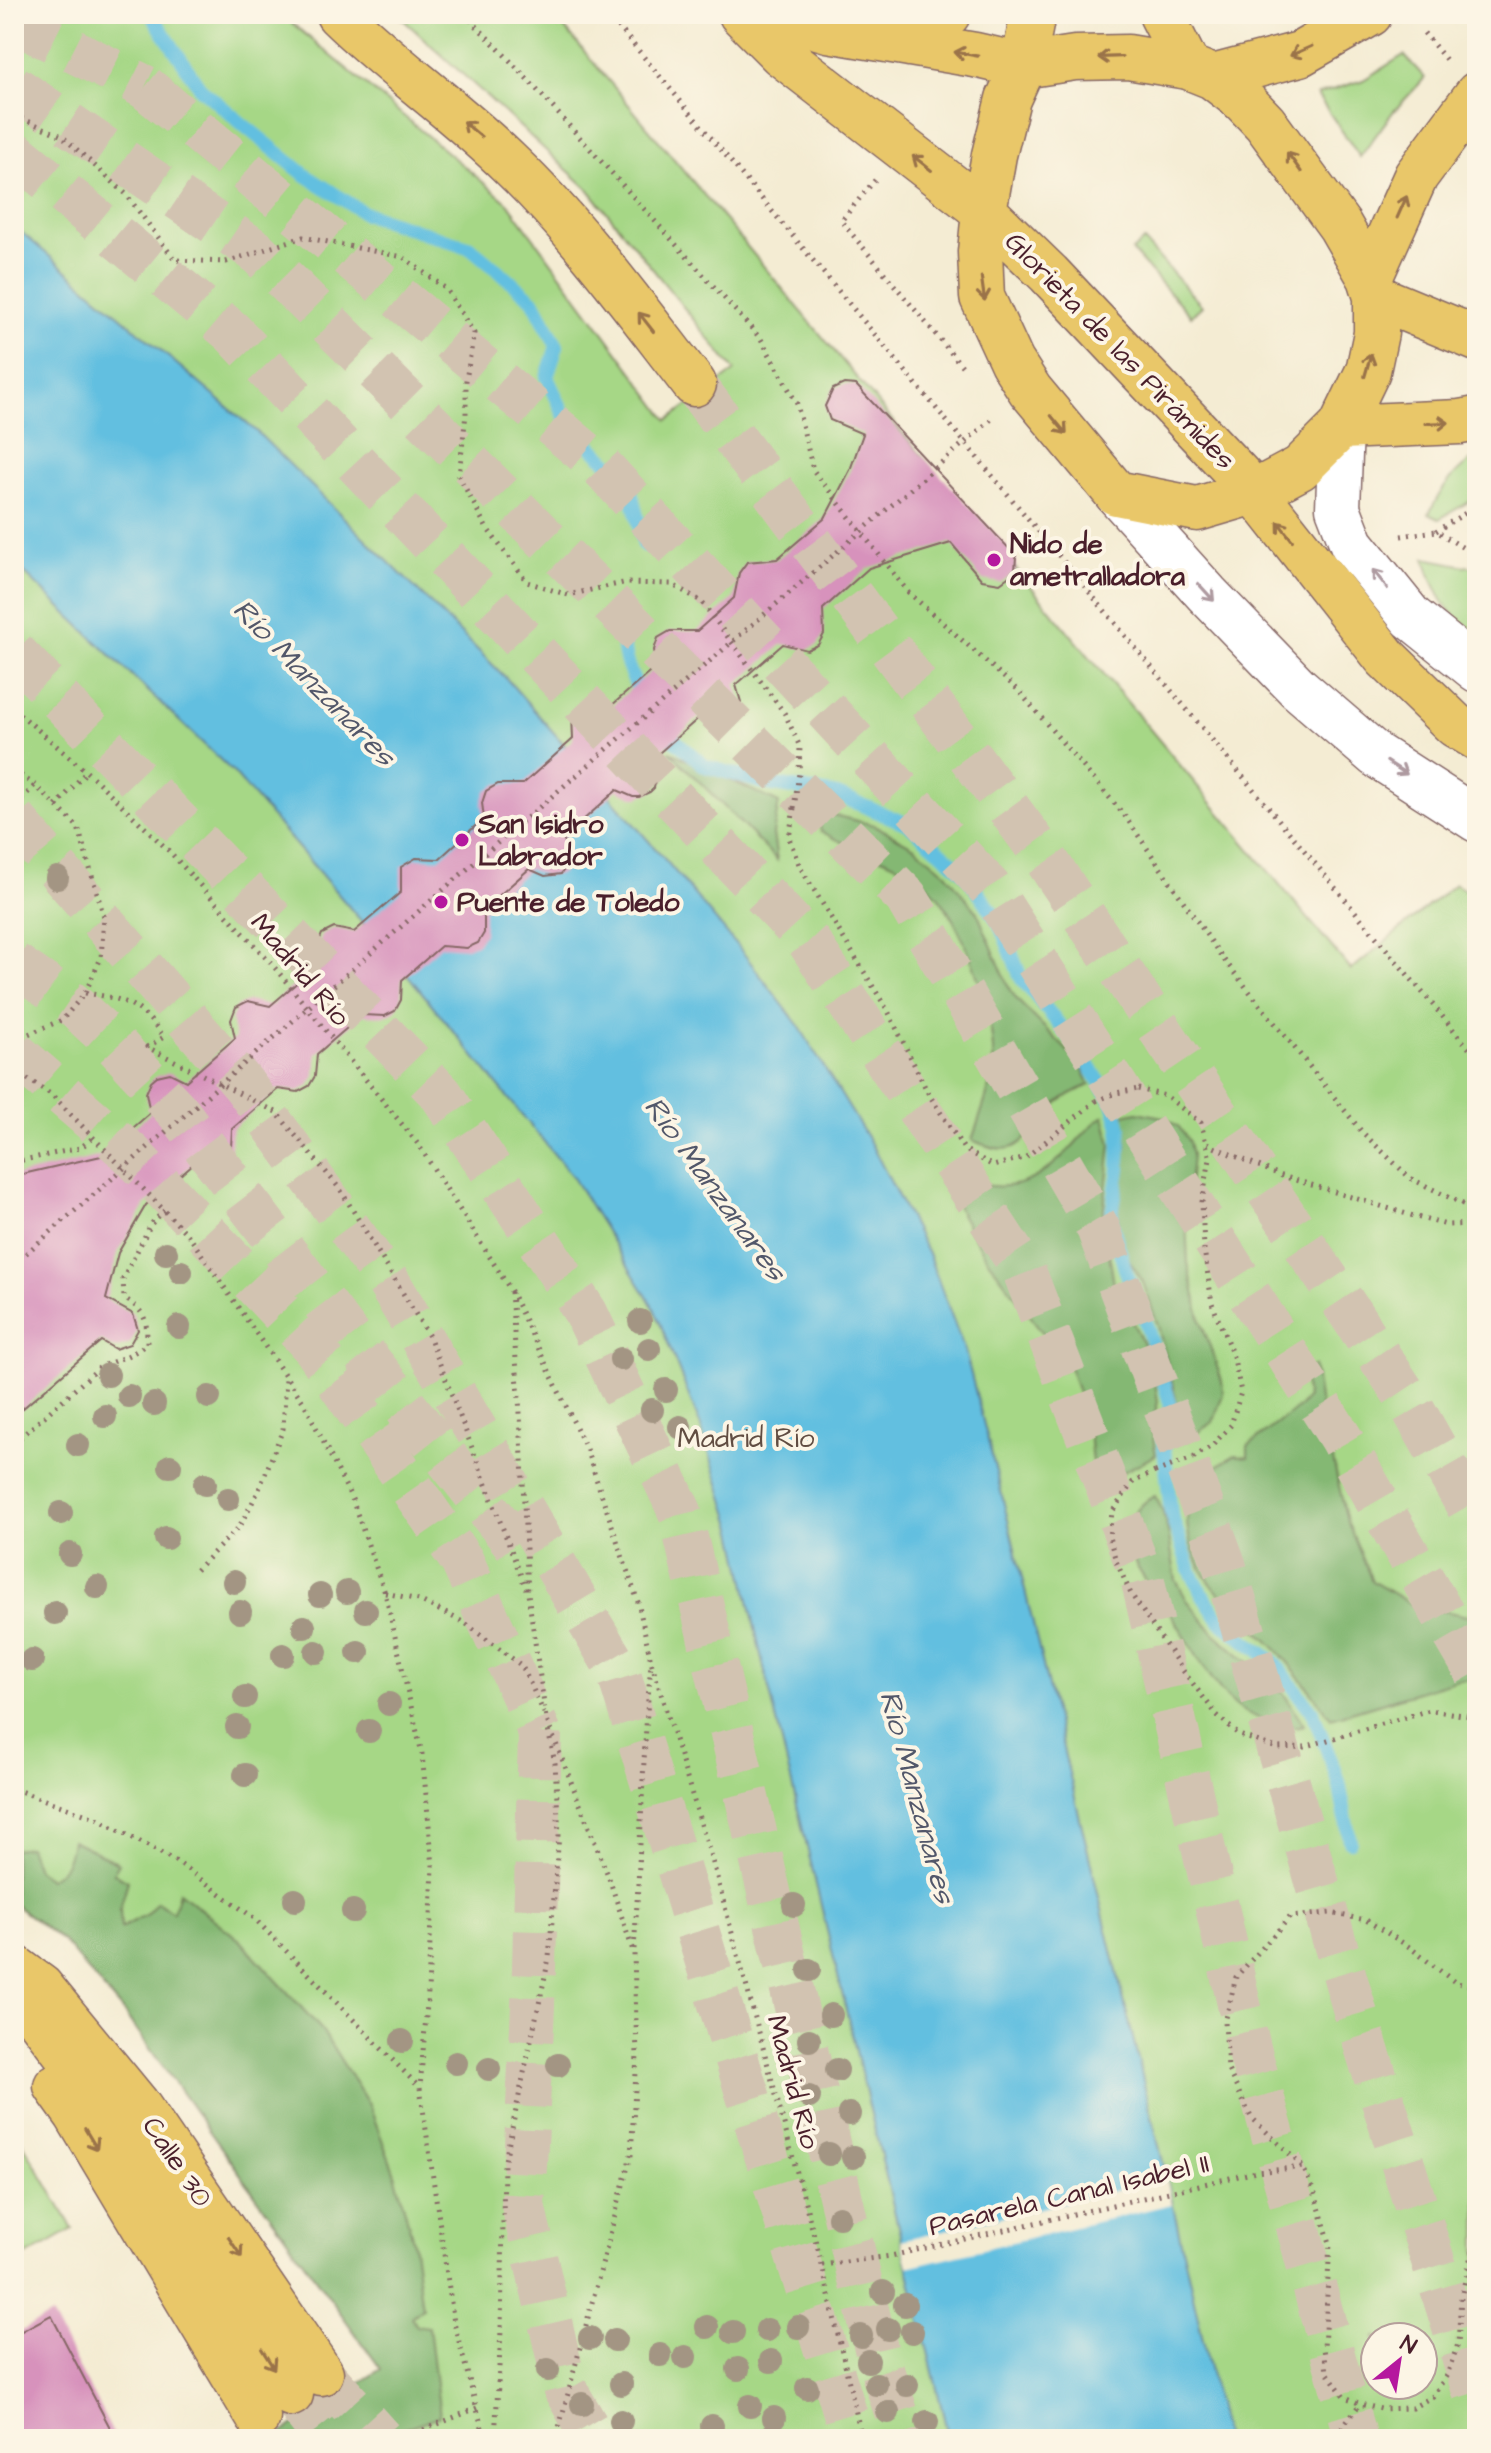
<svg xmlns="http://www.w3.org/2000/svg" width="1491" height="2453" font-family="'Architects Daughter',sans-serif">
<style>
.green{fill:#a6d786;stroke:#787b58;stroke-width:2;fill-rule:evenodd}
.forest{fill:#84b873;stroke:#676c4f;stroke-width:2}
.water{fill:#62bfe0;stroke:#566f86;stroke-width:2}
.pier{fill:#f4ecd3}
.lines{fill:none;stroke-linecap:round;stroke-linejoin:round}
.stream{stroke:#62bfe0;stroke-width:14}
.building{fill:#d792bc}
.major-tunnel{stroke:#d2c3b1;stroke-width:44;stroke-dasharray:44 22;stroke-linecap:butt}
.highway-tunnel{stroke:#d2c3b1;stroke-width:44;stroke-dasharray:44 22;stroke-linecap:butt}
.minor-casing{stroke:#866766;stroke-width:47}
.major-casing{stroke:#866766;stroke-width:47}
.highway-casing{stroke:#866766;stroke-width:47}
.path{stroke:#866766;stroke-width:5;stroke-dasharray:2 6;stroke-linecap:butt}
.minor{stroke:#fff;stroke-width:44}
.major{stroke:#e9c769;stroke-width:44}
.highway{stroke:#e9c769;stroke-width:44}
.path-bridge{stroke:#866766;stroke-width:5;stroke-dasharray:2 6;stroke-linecap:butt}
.tree{fill:#a39583}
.oneway{stroke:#9a734a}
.oneway2{stroke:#ae9aa0}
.poi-dot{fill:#b5179e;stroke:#fcf5e5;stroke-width:3}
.labels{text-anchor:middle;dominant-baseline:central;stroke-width:8;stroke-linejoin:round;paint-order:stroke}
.street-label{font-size:28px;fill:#4a1f2b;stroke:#fcf5e5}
.poi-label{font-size:28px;font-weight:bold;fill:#4a1f2b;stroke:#fcf5e5;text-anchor:start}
.park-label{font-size:28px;fill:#614d42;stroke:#fcf5e5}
.water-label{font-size:30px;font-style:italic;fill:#52576a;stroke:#fcf5e5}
</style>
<rect width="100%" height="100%" fill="#fcf5e5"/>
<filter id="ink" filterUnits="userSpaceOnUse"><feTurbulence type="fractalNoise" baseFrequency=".0125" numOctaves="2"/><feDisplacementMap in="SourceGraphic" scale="16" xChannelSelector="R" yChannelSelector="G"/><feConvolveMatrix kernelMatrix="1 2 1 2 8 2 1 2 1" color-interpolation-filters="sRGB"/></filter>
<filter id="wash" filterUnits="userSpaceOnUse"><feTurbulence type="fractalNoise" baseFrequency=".006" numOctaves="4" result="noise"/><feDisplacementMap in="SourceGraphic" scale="32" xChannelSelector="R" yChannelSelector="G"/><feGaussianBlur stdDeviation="1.8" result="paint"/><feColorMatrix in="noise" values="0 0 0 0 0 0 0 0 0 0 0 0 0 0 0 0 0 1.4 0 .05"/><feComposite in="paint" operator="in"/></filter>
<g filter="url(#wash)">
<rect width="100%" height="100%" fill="#f4ecd3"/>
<path class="green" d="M 14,14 L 281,14 L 508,203 L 668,420 L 735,371 L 589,190 L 397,14 L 553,14 L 1351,970 L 1455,884 L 1477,898 L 1477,2439 L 273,2439 L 381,2369 L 125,2014 L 63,1941 L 14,1904 ZM 1375,2337 L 1423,2337 L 1423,2385 L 1375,2385 Z
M 1404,55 L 1425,78 L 1393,112 L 1360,157 L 1317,95 L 1363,80 Z
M 1144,241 L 1202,306 L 1191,316 L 1132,251 Z
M 1477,457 L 1477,497 L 1439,519 L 1429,514 C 1440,490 1454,470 1477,457 Z
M 1425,558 L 1477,568 L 1477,640 C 1448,612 1436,598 1425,558 Z
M 14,2128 L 73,2229 L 14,2263 Z"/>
<path class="forest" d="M 669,751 L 779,803 L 773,834 L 777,860 Z
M 816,813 L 829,814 L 874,825 L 915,847 L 946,873 L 977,912 L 1010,990 L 1021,1004 L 1080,1063 L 1090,1085 C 1076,1091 1063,1097 1052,1108 C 1023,1137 1022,1163 972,1140 C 980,1116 991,1089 993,1063 C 996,1016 962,913 925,883 C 893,856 854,852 821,831 Z
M 1137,1112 L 1163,1117 L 1179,1127 L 1189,1142 L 1192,1155 L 1186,1220 L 1188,1263 L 1200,1318 L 1222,1381 L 1223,1394 L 1213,1422 L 1186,1440 L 1158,1326 L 1143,1282 L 1125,1254 L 1117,1227 L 1126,1145 L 1123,1115 Z
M 1104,1116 L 1111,1144 L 1103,1217 L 1114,1284 L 1152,1362 L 1158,1402 L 1151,1426 L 1156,1455 L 1110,1479 L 1093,1472 L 1088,1423 L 1070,1369 L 986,1257 L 961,1214 L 943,1177 C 1001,1190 1023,1196 1068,1151 C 1081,1138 1088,1126 1104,1116 Z
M 1314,1366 L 1319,1399 L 1347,1521 L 1372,1581 L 1411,1604 L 1477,1618 L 1477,1680 L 1458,1680 L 1331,1718 C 1314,1696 1297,1672 1278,1651 C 1241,1612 1197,1587 1188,1531 C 1182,1490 1203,1474 1235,1455 L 1248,1457 L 1248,1446 L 1300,1406 L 1307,1398 L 1302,1371 Z
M 1155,1496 L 1162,1509 L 1168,1531 L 1176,1580 L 1187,1600 L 1214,1633 L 1282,1691 L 1304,1725 C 1289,1731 1247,1716 1235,1705 C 1208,1681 1188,1639 1168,1609 C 1154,1590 1134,1570 1129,1546 C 1126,1525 1135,1505 1155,1496 Z
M 72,1840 L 119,1863 L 113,1873 L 128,1881 L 120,1908 L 121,1928 L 147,1914 L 157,1902 L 173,1912 L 179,1892 L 241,1941 L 322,2030 L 369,2105 L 396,2177 L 413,2240 L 422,2308 L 411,2317 L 416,2325 L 429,2327 L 440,2416 L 372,2439 L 273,2439 L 381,2369 L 125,2014 L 63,1941 L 14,1904 L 14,1849 L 29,1847 L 37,1869 L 49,1879 C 65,1870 70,1858 72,1840 Z"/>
<path class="water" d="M 14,226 L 257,432 L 505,677 L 668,863 L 744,954 L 799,1026 L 870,1142 L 929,1256 L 965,1351 L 1000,1487 L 1167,2179 L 1225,2439 L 949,2439 L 760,1651 L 734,1531 L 700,1424 L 654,1308 L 572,1176 L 411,979 L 234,773 L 14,563 Z"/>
<path class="pier" d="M 1167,2179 L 1172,2204 L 908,2267 L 901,2240 Z"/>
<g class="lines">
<path class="stream" d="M 151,14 L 200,88 L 246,127 L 304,174 L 364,213 L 471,248 L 533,300 L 557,346 L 547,377 L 569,425 L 629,483 L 644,545
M 624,607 C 621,651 623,663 645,701
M 662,729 L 705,766 L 768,784 L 837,795 L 910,825 L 966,874 L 999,922 L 1021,978 L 1075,1044 L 1113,1102 L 1120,1128 L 1119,1169 L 1111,1221 L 1125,1269 L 1144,1317 L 1171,1406 L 1163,1438 L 1171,1514 L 1190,1570 L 1203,1595 L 1221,1622 L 1275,1663 L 1313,1713 L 1339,1782 L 1350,1841"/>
</g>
<g id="blocks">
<path class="building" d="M 844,384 L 856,385 L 1016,556 L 1015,572 L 1000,583 L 982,580 L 951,543 L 869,568 L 823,609 L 824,634 L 818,645 L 807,650 L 783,644 L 736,685 L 741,702 L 735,718 L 729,722 L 717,723 L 701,716 L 651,760 L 657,775 L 654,788 L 650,792 L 639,797 L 633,797 L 617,790 L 563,838 L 569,854 L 566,866 L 561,874 L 545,876 L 529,869 L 484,909 L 484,933 L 478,943 L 467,948 L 441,946 L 402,980 L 401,1000 L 395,1011 L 385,1016 L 362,1015 L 317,1054 L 315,1076 L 309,1086 L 298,1092 L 278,1089 L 232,1129 L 231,1148 L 225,1159 L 214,1164 L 194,1163 L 146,1205 L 118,1253 L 106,1299 L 133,1314 L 138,1330 L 130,1344 L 115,1349 L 101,1341 L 14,1416 L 14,1176 L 101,1156 L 150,1113 L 146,1093 L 151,1081 L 157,1076 L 170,1073 L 186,1081 L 235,1038 L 231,1020 L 236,1007 L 248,1001 L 270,1006 L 321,962 L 317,947 L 322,934 L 334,928 L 354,932 L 401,892 L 401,867 L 416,858 L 439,859 L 484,818 L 482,803 L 486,791 L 498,784 L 523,784 L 573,739 L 572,715 L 588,706 L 611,706 L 657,666 L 654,650 L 658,638 L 670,631 L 697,631 L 734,598 L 739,573 L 747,562 L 777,559 L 825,518 L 850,470 L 863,434 L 830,420 L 825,406 L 833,389 Z
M 51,2315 L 85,2380 L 116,2439 L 14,2439 L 14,2335 Z"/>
</g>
</g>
<g filter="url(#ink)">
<use href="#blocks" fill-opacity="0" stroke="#866766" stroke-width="2"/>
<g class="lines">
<path class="major-tunnel" d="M 145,87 L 598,463 L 989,887 L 1340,1437 L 1477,1673
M 540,1733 L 533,2006 L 523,2205 L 566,2391 L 594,2439
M 321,2373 L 381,2439"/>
<path class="highway-tunnel" d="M 14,21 L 145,87
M 14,87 L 256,251 L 906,897 L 1098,1228 L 1224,1564 L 1357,2018 L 1477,2401
M 14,152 L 232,332 L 809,942 L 1024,1271 L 1142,1577 L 1249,2048 L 1356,2439
M 694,384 L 1043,855 L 1405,1395 L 1477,1522
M 14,652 L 441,1094 L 586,1313 L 680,1512 L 879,2361 L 905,2439
M 14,819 L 243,1084 L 389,1283 L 618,1671 L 853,2439
M 14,964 L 71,1003 L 107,1036 L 178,1112 L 342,1327 L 520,1550
M 14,1052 L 130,1153 L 314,1347 L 462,1561 L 540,1733
M 291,2394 L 326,2439"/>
<defs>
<path id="minor" d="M 1341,427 L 1338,508 L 1352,544 L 1411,617 L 1477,670
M 1116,493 L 1207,594 L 1298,688 L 1376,755 L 1477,820"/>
<path id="major" d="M 741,14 L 781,54 L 984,211 L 1049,274 L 1255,492 L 1386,658 L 1455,725 L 1477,738
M 772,14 L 828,30 L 975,55 L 1023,66 L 1075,58 L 1128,57 L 1188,67 L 1213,77 L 1243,100 L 1265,123 L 1340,226 L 1370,278 L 1376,297 L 1376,333 L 1368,371 L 1341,427 L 1300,468 L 1255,492 L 1197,509 L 1116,493 L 1030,390 L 1012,362 L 982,297 L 980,252 L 984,211 L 994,155 L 1008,99 L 1023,66 L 1033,14
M 1161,14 L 1188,67
M 909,44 L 948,14
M 1213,77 L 1300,54 L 1370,14
M 1370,278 L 1416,176 L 1477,94
M 1376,297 L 1477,339
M 1341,427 L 1460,422 L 1477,419
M 14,1967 L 41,1987 L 137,2104 L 321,2373"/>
<path id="highway" d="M 338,14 C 392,67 455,110 509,163 C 578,229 635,308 694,384
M 14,1999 L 39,2019 L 126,2133 L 291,2394
M 56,2086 L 76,2114 L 258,2417"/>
</defs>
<use href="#minor" class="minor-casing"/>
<use href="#major" class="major-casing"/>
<use href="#highway" class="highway-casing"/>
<path class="path" d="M 465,14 L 520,71 L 761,339 L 797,404 L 813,470 L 908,592 L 1017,689 L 1125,816 L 1221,956 L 1362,1132 L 1410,1178 L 1477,1211
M 608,14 L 1477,1058
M 686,14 L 696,24
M 1424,33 L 1447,61
M 14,115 L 62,136 L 126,194 L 175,260 L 226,262 L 303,237 L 403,257 L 446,289 L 474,333 L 466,380 L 466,414 L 459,476 L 486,527 L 527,582 L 568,595 L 623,583 L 671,584 L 701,601 L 785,714 L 800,747 L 799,773
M 875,180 L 841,221 L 962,366
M 935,468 L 994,417
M 1436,531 L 1477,506
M 1401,536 L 1436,531 L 1470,552 L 1477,554
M 14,709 L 97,781 L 170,852 L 275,968 L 418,1144 L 510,1289 L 585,1446 L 638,1602 L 651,1661 L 715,1870 L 822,2265 L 862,2439
M 14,771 L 35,785 L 78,827 L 104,917 L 101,958 L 85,993 L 62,1020 L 14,1040
M 14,801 L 23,798 L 35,785
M 56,806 L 86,772
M 794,808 L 789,838 L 800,867 L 888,1011 L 928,1093 L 964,1149 L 993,1166 L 1026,1157 L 1096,1101
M 85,993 C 126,999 139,1003 164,1037 L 147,1047 L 276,1112 L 340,1189 L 430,1338 L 526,1589
M 14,1070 L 52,1095 L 189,1236 L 304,1403 L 352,1499 L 385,1593 L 422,1754 L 433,1866 L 428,1992 L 420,2088 L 454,2323 L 485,2439
M 1138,1089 L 1166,1096 L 1201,1123 L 1210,1159 L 1202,1202 L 1204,1249 L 1212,1303 L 1234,1359 L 1241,1392 L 1231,1425 L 1213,1445 L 1193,1458
M 1207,1144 L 1282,1176 L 1420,1218 L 1447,1225 L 1477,1224
M 14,1162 L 80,1148 L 94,1137
M 511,1292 L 520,1413 L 528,1594 L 546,1718 L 609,1878 L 634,1954 L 637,2056 L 631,2155 L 556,2439
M 14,1443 L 100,1367 C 118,1359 133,1356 147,1343 C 147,1319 146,1312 124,1298 L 123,1279 L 151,1224 L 165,1210
M 1155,1472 L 1133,1482 L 1112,1512 L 1109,1537 L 1116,1561 L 1131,1594 L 1184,1672 L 1217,1715 L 1239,1735 L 1277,1748 L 1304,1747 L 1429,1710 L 1477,1717
M 196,1570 L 239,1527 L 258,1492 L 283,1429 L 286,1378
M 385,1593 L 419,1600 L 465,1623 L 522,1666 L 544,1713
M 14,1789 L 98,1819 L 177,1862 L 254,1918 L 419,2087
M 634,1949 C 641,1854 642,1758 651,1664
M 1302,2166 L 1251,2117 L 1228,2070 L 1225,2022 L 1236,1977 L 1290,1917 L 1330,1913 L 1366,1920 L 1408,1946 L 1456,1983 L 1477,1986
M 822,2265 L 891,2256 L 1256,2172 L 1303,2167 L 1315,2194 L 1330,2243 L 1324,2348 L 1327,2372 L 1344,2396 L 1360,2404 L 1381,2409 L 1412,2408 L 1433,2396 L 1447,2375 L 1458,2344 L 1461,2297 L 1477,2231
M 401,2439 L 477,2408
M 495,2439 L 501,2331 L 504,2165 L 549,1958 L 559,1835 L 555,1763 L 548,1730
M 1304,2439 L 1339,2431 L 1360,2404"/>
<use href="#minor" class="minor"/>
<use href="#major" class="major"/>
<use href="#highway" class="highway"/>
<path class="path-bridge" d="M 794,808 L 799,773
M 1096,1101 L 1116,1093 L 1138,1089
M 14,1264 L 473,864 L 935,468
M 1155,1472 L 1193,1458"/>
</g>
<g class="tree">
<circle cx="57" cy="878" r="12"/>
<circle cx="166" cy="1253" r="12"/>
<circle cx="181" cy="1272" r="12"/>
<circle cx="640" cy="1321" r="12"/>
<circle cx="179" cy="1327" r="12"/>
<circle cx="649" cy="1349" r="12"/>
<circle cx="621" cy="1359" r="12"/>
<circle cx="108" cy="1375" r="12"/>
<circle cx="666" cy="1390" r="12"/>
<circle cx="129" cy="1396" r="12"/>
<circle cx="209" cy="1397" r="12"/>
<circle cx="154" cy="1404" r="12"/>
<circle cx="652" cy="1410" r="12"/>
<circle cx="105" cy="1416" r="12"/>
<circle cx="680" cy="1427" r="12"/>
<circle cx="78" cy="1445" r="12"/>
<circle cx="170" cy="1466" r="12"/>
<circle cx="205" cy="1484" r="12"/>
<circle cx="228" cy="1499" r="12"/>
<circle cx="61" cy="1513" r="12"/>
<circle cx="166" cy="1538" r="12"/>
<circle cx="70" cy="1554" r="12"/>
<circle cx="234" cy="1582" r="12"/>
<circle cx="97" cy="1587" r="12"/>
<circle cx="347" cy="1592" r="12"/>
<circle cx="320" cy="1595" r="12"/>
<circle cx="366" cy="1611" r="12"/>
<circle cx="240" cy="1612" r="12"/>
<circle cx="55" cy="1613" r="12"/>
<circle cx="304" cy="1627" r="12"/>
<circle cx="316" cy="1652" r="12"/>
<circle cx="358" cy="1652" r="12"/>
<circle cx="283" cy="1655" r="12"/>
<circle cx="32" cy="1660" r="12"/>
<circle cx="245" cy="1697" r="12"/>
<circle cx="389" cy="1704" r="12"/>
<circle cx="237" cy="1727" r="12"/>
<circle cx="369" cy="1731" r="12"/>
<circle cx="245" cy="1775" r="12"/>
<circle cx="295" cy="1900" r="12"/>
<circle cx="794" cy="1905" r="12"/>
<circle cx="353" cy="1911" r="12"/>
<circle cx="809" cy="1970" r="12"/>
<circle cx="831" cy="2015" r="12"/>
<circle cx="809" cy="2040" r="12"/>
<circle cx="402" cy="2041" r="12"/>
<circle cx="456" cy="2063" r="12"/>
<circle cx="558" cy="2065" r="12"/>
<circle cx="489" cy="2069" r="12"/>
<circle cx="837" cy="2070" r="12"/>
<circle cx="809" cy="2097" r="12"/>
<circle cx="849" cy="2114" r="12"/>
<circle cx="829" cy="2154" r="12"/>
<circle cx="853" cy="2157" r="12"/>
<circle cx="839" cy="2217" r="12"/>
<circle cx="883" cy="2292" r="12"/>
<circle cx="905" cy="2305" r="12"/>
<circle cx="707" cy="2327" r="12"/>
<circle cx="798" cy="2327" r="12"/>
<circle cx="888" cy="2329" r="12"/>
<circle cx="767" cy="2330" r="12"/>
<circle cx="733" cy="2332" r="12"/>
<circle cx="912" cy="2332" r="12"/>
<circle cx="861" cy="2336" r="12"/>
<circle cx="590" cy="2338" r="12"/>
<circle cx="615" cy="2340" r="12"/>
<circle cx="660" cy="2355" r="12"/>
<circle cx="685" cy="2357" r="12"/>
<circle cx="771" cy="2361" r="12"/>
<circle cx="868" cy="2361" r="12"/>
<circle cx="738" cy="2369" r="12"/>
<circle cx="548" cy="2370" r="12"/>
<circle cx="621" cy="2384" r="12"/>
<circle cx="876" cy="2384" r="12"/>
<circle cx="907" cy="2385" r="12"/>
<circle cx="807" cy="2388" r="12"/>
<circle cx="582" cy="2404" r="12"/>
<circle cx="750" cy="2406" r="12"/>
<circle cx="888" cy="2412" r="12"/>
<circle cx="774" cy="2418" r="12"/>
<circle cx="621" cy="2421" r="12"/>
<circle cx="927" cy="2422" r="12"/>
<circle cx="712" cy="2426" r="12"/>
</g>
<defs><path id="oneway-shaft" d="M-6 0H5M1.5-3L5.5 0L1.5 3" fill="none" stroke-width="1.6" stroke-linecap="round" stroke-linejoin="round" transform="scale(2)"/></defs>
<g class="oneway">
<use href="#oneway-shaft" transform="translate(1301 51) rotate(156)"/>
<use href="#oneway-shaft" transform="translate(966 54) rotate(-170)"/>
<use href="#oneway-shaft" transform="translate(1110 57) rotate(178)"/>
<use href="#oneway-shaft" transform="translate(472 129) rotate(-140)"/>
<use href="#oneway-shaft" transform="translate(1294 162) rotate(-126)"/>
<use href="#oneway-shaft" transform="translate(922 163) rotate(-142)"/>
<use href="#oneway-shaft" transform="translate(1402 207) rotate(-66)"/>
<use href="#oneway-shaft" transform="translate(983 289) rotate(82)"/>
<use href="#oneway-shaft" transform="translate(646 322) rotate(-128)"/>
<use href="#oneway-shaft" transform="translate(1368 365) rotate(-74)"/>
<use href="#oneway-shaft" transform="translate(1437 423) rotate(-2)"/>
<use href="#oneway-shaft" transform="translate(1059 425) rotate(50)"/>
<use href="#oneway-shaft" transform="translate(1285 531) rotate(-128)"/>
<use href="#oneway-shaft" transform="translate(91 2139) rotate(59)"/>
<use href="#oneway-shaft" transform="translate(235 2247) rotate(56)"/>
<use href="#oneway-shaft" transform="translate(268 2359) rotate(58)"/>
</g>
<g class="oneway2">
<use href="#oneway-shaft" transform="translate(1380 579) rotate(-128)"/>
<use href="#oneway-shaft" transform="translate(1206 592) rotate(48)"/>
<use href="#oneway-shaft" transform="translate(1397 768) rotate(33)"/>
</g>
</g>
<g class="poi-dot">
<circle cx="994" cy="560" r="8"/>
<circle cx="462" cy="840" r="8"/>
<circle cx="441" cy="902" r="8"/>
</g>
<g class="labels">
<g class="street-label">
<text transform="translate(1120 351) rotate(46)">Glorieta de las Pirámides</text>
<text transform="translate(300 970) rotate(50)">Madrid Río</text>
<text transform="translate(793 2082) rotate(75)">Madrid Río</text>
<text transform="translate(177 2162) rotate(56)">Calle 30</text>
<text transform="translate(1069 2195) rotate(-13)">Pasarela Canal Isabel II</text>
</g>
<g class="poi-label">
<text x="1010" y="544">Nido de<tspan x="1010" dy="32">ametralladora</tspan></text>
<text x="478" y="824">San Isidro<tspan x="478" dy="32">Labrador</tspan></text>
<text x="457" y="902">Puente de Toledo</text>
</g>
<g class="park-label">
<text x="746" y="1438">Madrid Río</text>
</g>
<g class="water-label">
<text transform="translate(314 683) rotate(46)">Río Manzanares</text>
<text transform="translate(715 1189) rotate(54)">Río Manzanares</text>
<text transform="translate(917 1797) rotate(75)">Río Manzanares</text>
</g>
</g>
<rect width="1491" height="2453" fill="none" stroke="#fcf5e5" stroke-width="48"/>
<g transform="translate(1399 2361) rotate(30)"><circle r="38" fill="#fcf5e5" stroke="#b59f9b" stroke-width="2"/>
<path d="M0-6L14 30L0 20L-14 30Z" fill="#b5179e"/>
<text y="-12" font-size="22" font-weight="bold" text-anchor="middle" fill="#4a1f2b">N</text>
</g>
</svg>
